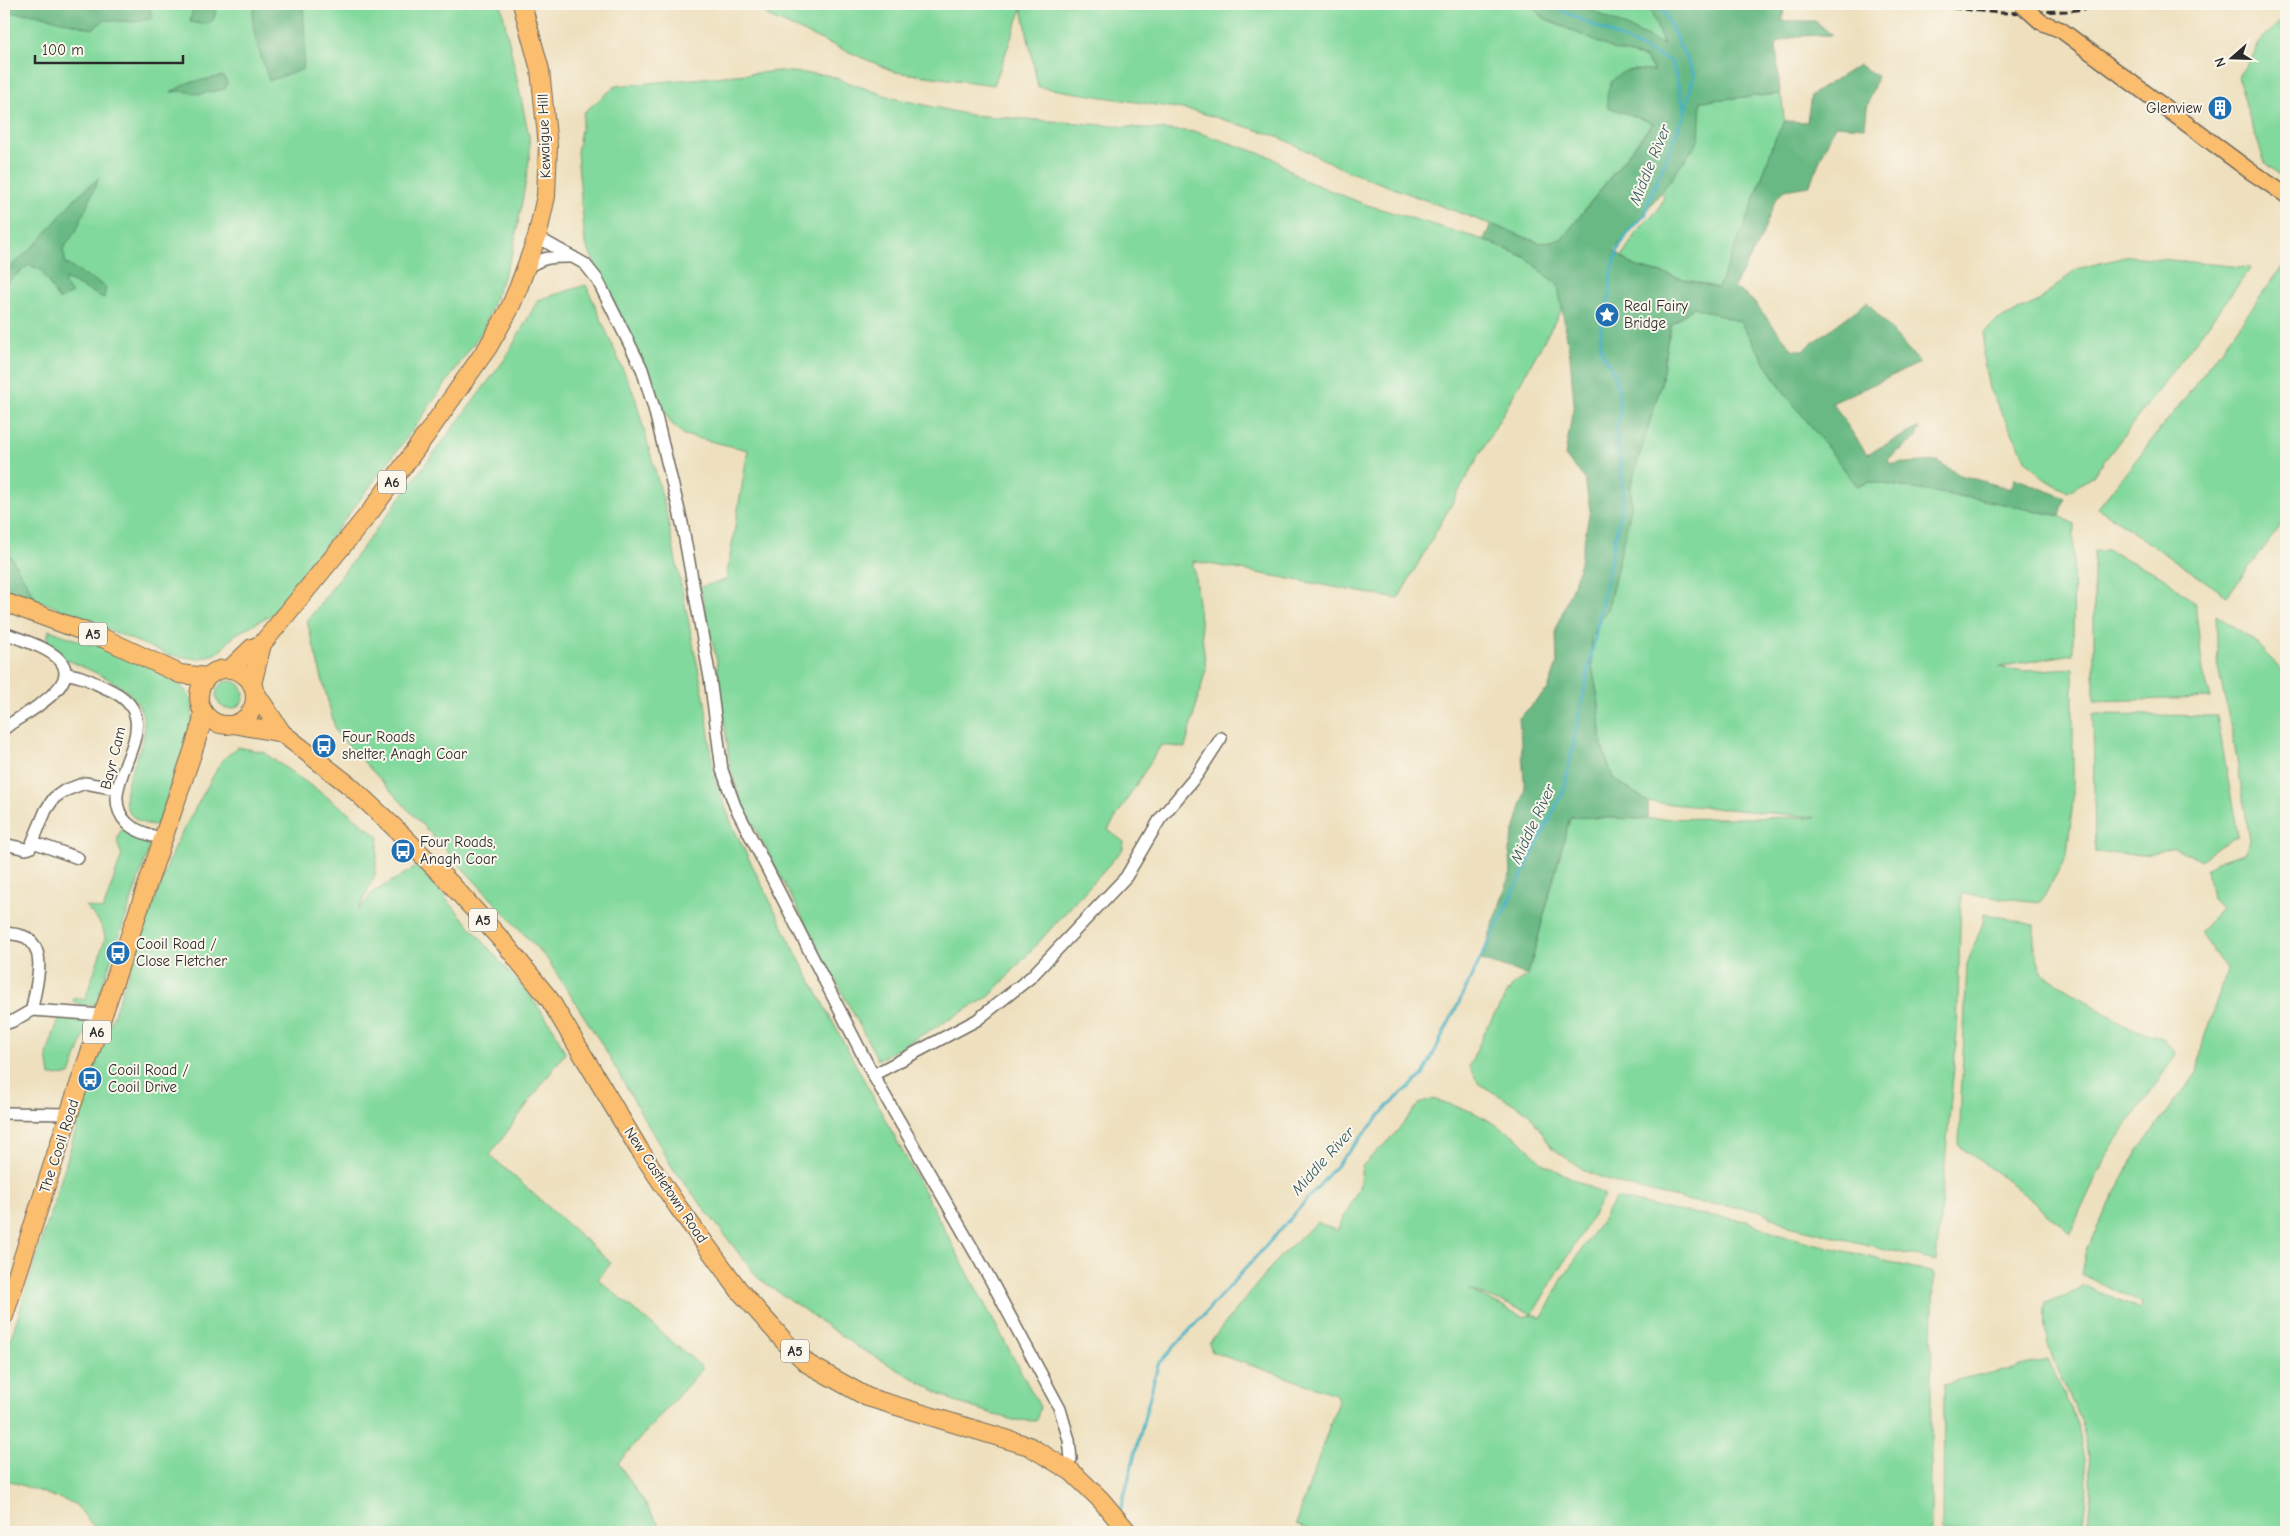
<svg xmlns="http://www.w3.org/2000/svg" width="2290" height="1536" font-family="'Comic Neue',sans-serif">
<style>
.green{fill:#82d99d;stroke:#568264;fill-rule:evenodd}
.forest{fill:#69b984;stroke:#4a7258}
.lines{fill:none;stroke-linecap:round;stroke-linejoin:round}
.stream{stroke:#47b2c5;stroke-width:3}
.minor-casing{stroke:#6f6a5e;stroke-width:14}
.major-casing{stroke:#6f6a5e;stroke-width:18}
.highway-casing{stroke:#6f6a5e;stroke-width:20}
.minor{stroke:#fff;stroke-width:11}
.major{stroke:#fbbd6e;stroke-width:15}
.highway{stroke:#fbbd6e;stroke-width:18}
.rail{stroke:#2b2b2b;stroke-width:3;stroke-dasharray:8 4;stroke-linecap:butt}
.major-bridge-casing{stroke:#6f6a5e;stroke-width:18;stroke-linecap:butt}
.major-bridge{stroke:#fbbd6e;stroke-width:15}
.labels{text-anchor:middle;dominant-baseline:central;stroke-width:4;stroke-linejoin:round;paint-order:stroke}
.shield{fill:#fbf7ec;stroke:#696865;stroke-width:1}
.shield-label{font-size:14px;font-weight:bold;fill:#2b2b2b}
.poi-label{font-size:15px;fill:#2b2b2b;stroke:#fbf7ec;text-anchor:start}
.street-label{font-size:15px;fill:#2b2b2b;stroke:#fbf7ec}
.water-label{font-size:16px;font-style:italic;fill:#355a61;stroke:#fbf7ec}
</style>
<rect width="100%" height="100%" fill="#fbf7ec"/>
<filter id="ink" filterUnits="userSpaceOnUse"><feTurbulence type="fractalNoise" baseFrequency=".02" numOctaves="2"/><feDisplacementMap in="SourceGraphic" scale="10" xChannelSelector="R" yChannelSelector="G"/><feConvolveMatrix kernelMatrix="1 2 1 2 8 2 1 2 1" color-interpolation-filters="sRGB"/></filter>
<filter id="wash" filterUnits="userSpaceOnUse"><feTurbulence type="fractalNoise" baseFrequency=".0096" numOctaves="4" result="noise"/><feDisplacementMap in="SourceGraphic" scale="20" xChannelSelector="R" yChannelSelector="G"/><feGaussianBlur stdDeviation="1.12" result="paint"/><feColorMatrix in="noise" values="0 0 0 0 0 0 0 0 0 0 0 0 0 0 0 0 0 1.4 0 .05"/><feComposite in="paint" operator="in"/></filter>
<g filter="url(#wash)">
<rect width="100%" height="100%" fill="#eee0be"/>
<path class="green" d="M 4,4 L 501,4 L 529,136 L 530,154 L 526,180 L 513,251 L 483,330 L 420,420 L 274,613 L 236,634 L 218,653 L 198,659 L 169,655 L 36,599 L 4,546 Z
M 755,4 L 1526,4 L 1532,6 L 1544,18 L 1613,49 L 1646,58 L 1654,72 L 1632,70 L 1608,107 L 1653,122 L 1562,239 L 1540,243 L 1345,170 L 1277,136 L 1195,111 L 1038,87 L 1022,8 L 994,85 L 895,72 L 769,17 Z
M 1578,4 L 1648,4 L 1664,45 Z
M 2286,16 L 2286,180 L 2265,163 L 2250,120 L 2238,76 L 2253,56 L 2259,42 Z
M 779,71 L 827,75 L 893,98 L 970,115 L 1197,132 L 1271,157 L 1302,179 L 1364,204 L 1484,240 L 1525,257 L 1558,285 L 1562,309 L 1398,599 L 1193,561 L 1206,669 L 1185,748 L 1161,745 L 1108,830 L 1124,842 L 1123,849 L 990,996 L 878,1060 L 742,804 L 730,766 L 717,662 L 700,587 L 726,580 L 748,450 L 684,435 L 670,422 L 585,243 L 577,152 L 584,112 L 616,86 Z
M 1780,94 C 1784,104 1782,111 1785,121 L 1775,139 L 1750,212 L 1718,288 L 1634,266 L 1622,257 L 1637,231 L 1658,210 L 1664,197 L 1662,191 L 1672,178 L 1701,101 Z
M 2129,256 L 2251,268 L 2093,476 L 2068,492 L 2043,478 L 2027,461 L 1989,389 L 1983,357 L 1984,333 L 1996,321 L 2039,301 L 2076,269 Z
M 2286,262 L 2286,519 L 2227,596 L 2098,508 L 2192,389 Z
M 586,285 L 635,397 L 665,507 L 705,702 L 714,777 L 733,827 L 801,963 L 1040,1407 L 1036,1421 L 1013,1420 L 955,1402 L 856,1346 L 758,1278 L 672,1167 L 601,1043 L 548,960 L 336,732 L 307,621 L 505,359 L 538,300 Z
M 1694,307 L 1740,322 L 1784,392 L 1871,482 L 1984,500 L 2060,516 L 2074,524 L 2073,654 L 1998,667 L 2025,671 L 2073,668 L 2073,800 L 2067,855 L 2041,902 L 1961,894 L 1957,1033 L 1936,1261 L 1789,1226 L 1759,1210 L 1695,1202 L 1622,1185 L 1587,1172 L 1552,1148 L 1528,1112 L 1479,1084 L 1469,1067 L 1488,1025 L 1512,986 L 1528,975 L 1570,817 L 1648,819 L 1815,817 L 1648,802 L 1613,778 L 1602,746 L 1599,704 L 1592,665 L 1591,637 L 1608,607 L 1631,508 L 1631,484 L 1661,384 L 1667,342 L 1672,325 Z
M 2107,550 L 2164,577 L 2195,603 L 2203,672 L 2211,698 L 2094,701 L 2094,551 Z
M 2216,615 L 2251,638 L 2286,675 L 2286,1532 L 2087,1532 C 2095,1494 2092,1451 2078,1415 C 2063,1379 2038,1344 2046,1303 L 2079,1290 L 2085,1286 L 2141,1309 L 2142,1303 L 2081,1274 L 2086,1249 L 2138,1150 L 2197,1073 L 2203,1041 L 2227,971 L 2200,932 L 2221,908 L 2212,899 L 2207,869 L 2217,861 L 2245,853 L 2250,840 L 2234,742 L 2218,667 Z
M 49,630 L 91,645 L 95,643 C 121,655 178,672 191,699 C 195,708 192,717 191,726 L 158,824 C 149,826 144,824 136,819 C 109,802 141,757 144,734 C 145,726 143,715 140,708 C 128,683 92,672 68,660 L 66,661 L 55,647 L 46,644 Z
M216 695a14 14 0 1 1 28 0a14 14 0 1 1-28 0Z
M 2093,714 L 2217,716 L 2238,836 L 2211,851 L 2202,861 L 2174,847 C 2145,857 2125,855 2095,852 Z
M 238,747 L 263,752 L 344,809 L 379,837 L 375,875 L 358,911 L 372,893 L 418,866 L 530,996 L 554,1029 L 565,1053 L 490,1155 L 611,1263 L 598,1279 L 703,1368 L 618,1463 L 664,1532 L 98,1532 L 75,1504 L 4,1479 L 4,1360 L 65,1167 L 89,1083 L 175,845 L 222,760 Z
M 122,829 C 131,837 142,838 150,846 L 96,1004 L 84,1006 L 73,1001 L 75,997 L 85,1000 L 105,939 C 104,924 95,917 85,906 L 103,910 L 122,855 C 117,844 115,839 122,829 Z
M 1984,913 L 2034,925 L 2034,948 L 2043,974 L 2130,1028 L 2163,1038 L 2176,1055 L 2107,1154 L 2070,1233 L 2007,1180 L 1959,1146 L 1967,964 L 1983,923 Z
M 59,1018 L 89,1022 L 70,1075 L 50,1076 L 47,1054 Z
M 1434,1099 L 1473,1112 L 1488,1120 L 1518,1138 L 1544,1164 L 1605,1195 L 1533,1313 L 1542,1318 L 1561,1281 L 1616,1198 L 1671,1210 L 1747,1221 L 1776,1234 L 1934,1273 L 1931,1384 L 1931,1532 L 1313,1532 L 1296,1524 L 1338,1401 L 1335,1394 L 1212,1352 L 1209,1343 L 1281,1255 L 1317,1222 L 1337,1231 L 1359,1188 L 1362,1166 L 1394,1135 L 1419,1104 ZM 1469,1290 L 1470,1290 L 1533,1314 L 1523,1317 Z
M 2047,1360 C 2056,1380 2069,1401 2076,1422 C 2088,1457 2090,1496 2082,1532 L 1943,1532 L 1944,1384 Z"/>
<path class="forest" d="M 4,4 L 138,4 L 149,6 L 153,18 L 135,22 L 105,20 L 92,29 L 35,14 L 4,13 Z
M 255,4 L 303,4 L 305,40 L 303,69 L 269,81 C 263,59 247,27 255,4 Z
M 1526,4 L 1578,4 L 1664,45 L 1648,4 L 1785,4 L 1782,21 L 1815,21 L 1832,35 L 1796,36 L 1776,43 L 1780,94 L 1701,101 L 1699,140 L 1672,178 L 1614,251 L 1634,266 L 1718,288 L 1750,212 L 1775,139 L 1785,121 L 1807,122 L 1811,95 L 1859,65 L 1877,76 L 1867,108 L 1865,127 L 1835,125 L 1809,186 L 1784,190 L 1775,201 L 1761,238 L 1734,287 L 1753,301 L 1793,350 L 1803,350 L 1867,302 L 1920,363 L 1832,403 L 1867,454 L 1920,427 L 1915,439 L 1888,459 L 1890,464 L 1937,461 L 1960,475 L 2011,489 L 2015,478 L 2065,498 L 2060,516 L 1984,500 L 1871,482 L 1857,486 L 1784,392 L 1740,322 L 1694,307 L 1671,325 L 1667,342 L 1661,384 L 1631,484 L 1631,508 L 1608,607 L 1591,637 L 1592,665 L 1599,704 L 1602,746 L 1613,778 L 1648,802 L 1648,819 L 1570,817 L 1528,975 L 1481,960 L 1511,872 L 1509,850 L 1525,791 L 1519,718 L 1548,689 L 1557,664 L 1556,629 L 1578,572 L 1590,510 L 1585,479 L 1565,456 L 1574,403 L 1570,356 L 1558,285 L 1525,257 L 1484,240 L 1491,224 L 1540,243 L 1562,239 L 1653,123 L 1608,107 C 1604,89 1613,71 1634,70 C 1640,70 1647,71 1654,71 L 1646,58 L 1613,49 L 1544,18 L 1532,6 Z
M 202,6 L 211,6 L 216,11 L 214,18 L 208,25 L 190,22 L 193,7 Z
M 223,76 L 227,82 L 225,89 L 200,94 L 182,91 L 171,92 L 187,83 Z
M 99,178 L 76,231 L 63,249 L 66,264 L 106,287 L 104,298 L 65,279 L 65,284 L 72,293 L 59,300 L 41,270 L 29,265 L 6,283 L 4,273 L 39,241 L 77,196 Z
M 4,546 L 36,599 L 4,589 Z"/>
<g class="lines">
<path class="stream" d="M 1548,4 L 1672,62 L 1685,111
M 1120,1512 L 1158,1365 L 1283,1227 L 1390,1104 L 1423,1075 L 1564,790 L 1624,494 L 1616,427 L 1620,416 L 1619,392 L 1614,373 L 1601,350 L 1601,321 L 1610,297 L 1611,275 L 1618,250 L 1629,231 L 1646,214 L 1648,202 L 1685,112 L 1694,75 L 1660,4"/>
</g>
</g>
<g filter="url(#ink)">
<g class="lines">
<defs>
<path id="minor" d="M 537,237 L 585,264 L 597,279 L 642,369 L 654,408 L 682,523 L 710,678 L 722,770 L 735,806 L 873,1075 L 989,1277 L 1060,1409 L 1069,1440 L 1071,1459
M 525,269 C 544,256 552,257 573,257
M 4,633 C 42,647 99,663 39,705 C 28,714 15,719 4,729
M 65,674 C 80,674 94,683 108,689 C 180,721 88,784 127,823 C 136,832 151,835 162,839
M 33,842 L 78,858
M 4,844 L 26,849 L 30,848 L 46,810 L 54,798 L 64,791 L 85,783 L 117,789
M 4,933 C 11,934 20,934 27,938 C 49,953 34,990 32,1010
M 4,1024 L 13,1021 L 32,1010 L 103,1015
M 873,1075 L 977,1020 L 1031,977 L 1126,877 L 1160,819 L 1197,775 L 1221,738
M 4,1113 L 69,1114"/>
<path id="major" d="M 2061,30 L 2250,171 L 2286,195"/>
<path id="highway" d="M 4,602 L 105,639 L 180,674 L 207,677
M 230,669 L 252,648 L 262,644 L 371,511 L 431,428 L 488,347 L 509,310 L 519,286 L 537,237 L 546,196 L 548,146 L 540,70 L 522,4
M199 697a28 28 0 1 1 56 0a28 28 0 1 1-56 0Z
M 252,684 L 262,644
M 255,692 L 282,733 L 350,786 L 396,829 L 450,883 L 506,945 L 550,1000 L 639,1149 L 678,1207 L 739,1290 L 785,1342 L 808,1364 L 867,1397 L 1029,1446 L 1072,1472 L 1101,1500 L 1128,1532
M 234,724 L 282,733
M 4,1316 L 69,1114 L 193,751 L 202,722 L 203,711"/>
</defs>
<use href="#minor" class="minor-casing"/>
<use href="#major" class="major-casing"/>
<use href="#highway" class="highway-casing"/>
<use href="#minor" class="minor"/>
<use href="#major" class="major"/>
<use href="#highway" class="highway"/>
<path class="rail" d="M 1916,4 L 2000,13 L 2067,11 L 2129,4"/>
<defs>
<path id="major-bridge" d="M 2021,4 L 2041,22 L 2061,30"/>
</defs>
<use href="#major-bridge" class="major-bridge-casing"/>
<use href="#major-bridge" class="major-bridge"/>
</g>
</g>
<defs>
<symbol id="building-disc" viewBox="-11 -11 22 22"><circle r="9.5" fill="#1f6fb2" stroke="#fbf7ec"/><path d="M-4-6H4V6H1V3H-1V6H-4ZM-2.5-4.3h1.7v1.8h-1.7ZM.8-4.3h1.7v1.8H.8ZM-2.5-1h1.7V.8h-1.7ZM.8-1h1.7V.8H.8Z" fill="#fff"/></symbol>
<symbol id="sight-disc" viewBox="-11 -11 22 22"><circle r="9.5" fill="#1f6fb2" stroke="#fbf7ec"/><path d="M0-6L1.8-2.2L6-1.7L2.9 1.2L3.7 5.4L0 3.3L-3.7 5.4L-2.9 1.2L-6-1.7L-1.8-2.2Z" fill="#fff"/></symbol>
<symbol id="bus-disc" viewBox="-11 -11 22 22"><circle r="9.5" fill="#1f6fb2" stroke="#fbf7ec"/><path d="M-5-6H5V4H4V6H2V4H-2V6H-4V4H-5ZM-3.5-4V0h7V-4ZM-3.5 1.2v1.5H-2V1.2ZM2 1.2v1.5H3.5V1.2Z" fill="#fff"/></symbol>
</defs>
<g fill-rule="evenodd">
<use href="#building-disc" x="2206" y="94" width="28" height="28"/>
<use href="#sight-disc" x="1593" y="301" width="28" height="28"/>
<use href="#bus-disc" x="310" y="732" width="28" height="28"/>
<use href="#bus-disc" x="389" y="837" width="28" height="28"/>
<use href="#bus-disc" x="104" y="939" width="28" height="28"/>
<use href="#bus-disc" x="76" y="1065" width="28" height="28"/>
</g>
<g class="labels">
<g class="shield">
<rect x="378" y="470.5" width="28" height="23" rx="4"/>
<rect x="79" y="622.5" width="28" height="23" rx="4"/>
<rect x="469" y="908.5" width="28" height="23" rx="4"/>
<rect x="83" y="1020.5" width="28" height="23" rx="4"/>
<rect x="781" y="1339.5" width="28" height="23" rx="4"/>
</g>
<g class="shield-label">
<text x="392" y="482">A6</text>
<text x="93" y="634">A5</text>
<text x="483" y="920">A5</text>
<text x="97" y="1032">A6</text>
<text x="795" y="1351">A5</text>
</g>
<g class="poi-label">
<text x="2202" y="108" text-anchor="end">Glenview</text>
<text x="1624" y="306">Real Fairy<tspan x="1624" dy="17">Bridge</tspan></text>
<text x="342" y="737">Four Roads<tspan x="342" dy="17">shelter, Anagh Coar</tspan></text>
<text x="420" y="842">Four Roads,<tspan x="420" dy="17">Anagh Coar</tspan></text>
<text x="136" y="944">Cooil Road /<tspan x="136" dy="17">Close Fletcher</tspan></text>
<text x="108" y="1070">Cooil Road /<tspan x="108" dy="17">Cooil Drive</tspan></text>
</g>
<g class="street-label">
<text transform="translate(544 136) rotate(-92)">Kewaigue Hill</text>
<text transform="translate(113 758) rotate(-76)">Bayr Cam</text>
<text transform="translate(59 1146) rotate(-72)">The Cooil Road</text>
<text transform="translate(666 1185) rotate(56)">New Castletown Road</text>
</g>
<g class="water-label">
<text transform="translate(1650 165) rotate(-68)">Middle River</text>
<text transform="translate(1533 824) rotate(-65)">Middle River</text>
<text transform="translate(1323 1161) rotate(-48)">Middle River</text>
</g>
</g>
<rect width="2290" height="1536" fill="none" stroke="#fbf7ec" stroke-width="20"/>
<g transform="translate(2232 58) rotate(250)" stroke="#fbf7ec" stroke-width="4" paint-order="stroke">
<path d="M0-4L9 19L0 12L-9 19Z" fill="#2b2b2b"/>
<text y="-8" font-size="14" font-weight="bold" text-anchor="middle" fill="#2b2b2b">N</text>
</g>
<path d="M35 55v8h148v-8" fill="none" stroke="#2b2b2b" stroke-width="2.5"/>
<text x="42" y="55" font-size="15" fill="#2b2b2b" stroke="#fbf7ec" stroke-width="4" paint-order="stroke">100 m</text>
</svg>
